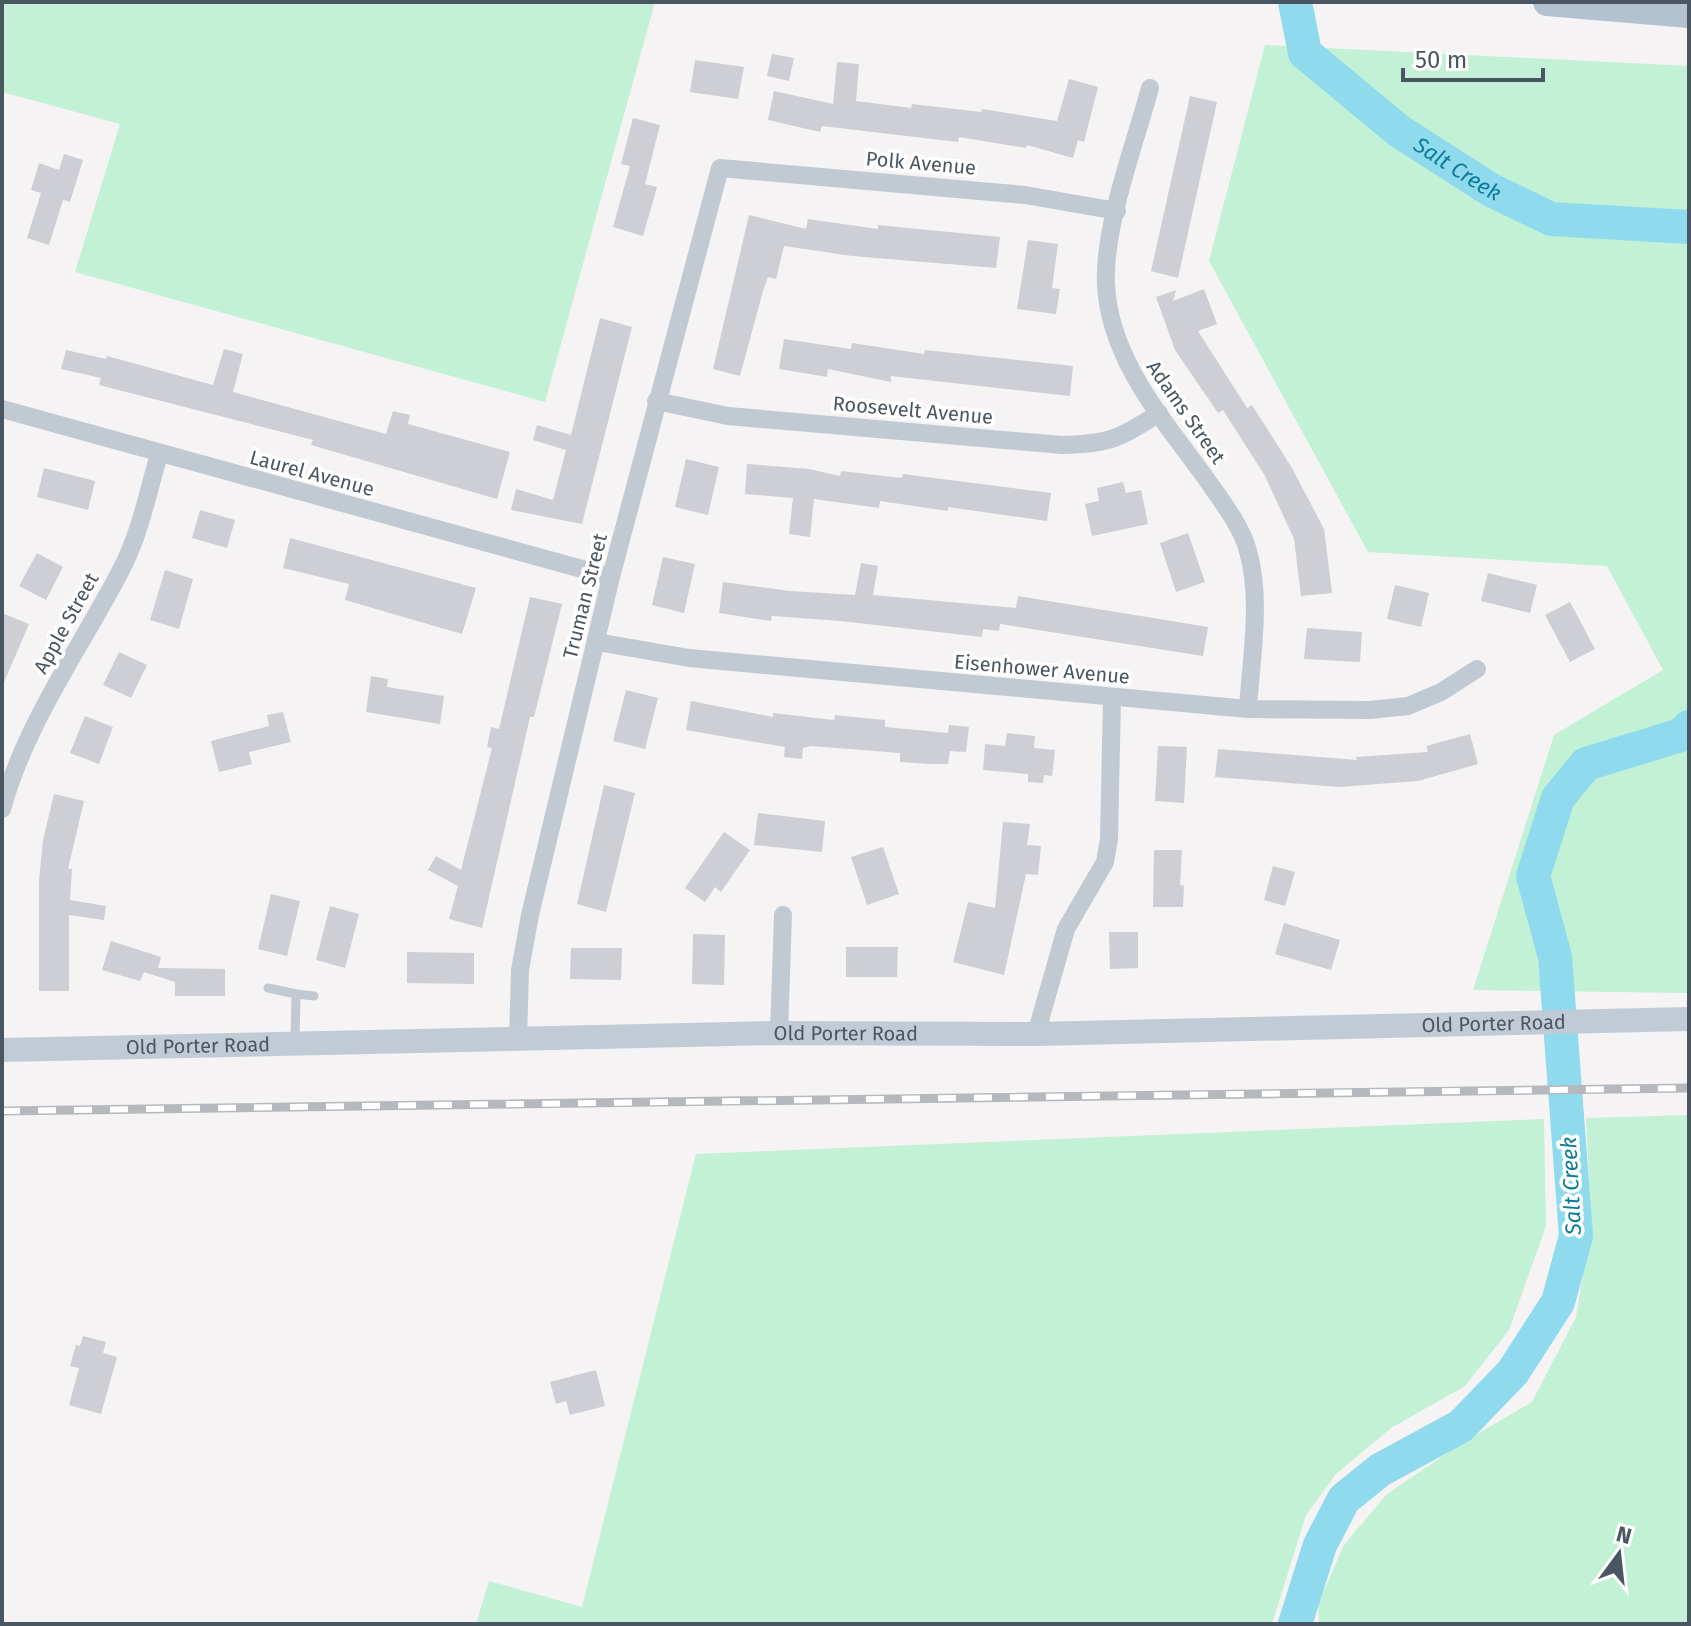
<svg xmlns="http://www.w3.org/2000/svg" width="1691" height="1626" font-family="'Fira Sans',sans-serif">
<style>
.green{fill:#c3f1d5}
.lines{fill:none;stroke-linecap:round;stroke-linejoin:round}
.river{stroke:#90daee;stroke-width:34}
.building{fill:#cdcfd5}
.lane{stroke:#c1cad2;stroke-width:9}
.street{stroke:#c1cad2;stroke-width:18}
.secondary{stroke:#c1cbd6;stroke-width:24}
.primary{stroke:#b3c2d1;stroke-width:28}
.rail-casing{stroke:#b5b8bd;stroke-width:9}
.rail{stroke:#fff;stroke-width:6;stroke-dasharray:18;stroke-linecap:butt}
.labels{text-anchor:middle;dominant-baseline:central;stroke-width:7;stroke-linejoin:round;paint-order:stroke}
.street-label{font-size:20px;fill:#4a5661;stroke:#fff}
.water-label{font-size:22px;font-style:italic;fill:#0c7c9b;stroke:#fff}
</style>
<rect width="100%" height="100%" fill="#f5f3f3"/>
<path class="green" d="M 2,2 L 655,2 L 545,402 L 75,272 L 120,124 L 2,92 Z
M 1265,45 L 1689,66 L 1689,993 L 1473,990 L 1554,735 L 1663,670 L 1607,566 L 1368,552 L 1209,261 Z
M 1689,1115 L 1689,1624 L 1319,1624 L 1318,1604 L 1344,1545 L 1387,1494 L 1465,1441 L 1532,1402 L 1576,1317 L 1591,1226 L 1586,1118 Z
M 1544,1119 L 1546,1226 L 1509,1330 L 1465,1386 L 1391,1428 L 1336,1474 L 1306,1515 L 1272,1624 L 476,1624 L 489,1581 L 582,1607 L 696,1154 Z"/>
<g class="lines">
<g class="river">
<path id="s1" d="M 1295,2 L 1305,53 L 1399,131 L 1491,190 L 1551,219 L 1689,227"/>
<path d="M 1295,1624 L 1320,1545 L 1344,1499 L 1380,1470 L 1461,1426 L 1513,1372 L 1558,1302 L 1576,1236 L 1555,957 L 1533,876 L 1558,798 L 1586,764 L 1681,735 L 1689,727"/>
</g>
</g>
<path class="building" d="M 772,54 L 794,58 L 789,81 L 767,76 Z
M 695,60 L 744,67 L 738,99 L 690,92 Z
M 837,62 L 859,64 L 856,101 L 911,108 L 912,104 L 981,112 L 982,109 L 1057,121 L 1069,79 L 1098,87 L 1084,142 L 1078,140 L 1073,158 L 1027,145 L 1026,148 L 959,137 L 958,142 L 822,126 L 820,132 L 768,120 L 774,91 L 833,104 Z
M 1190,96 L 1217,102 L 1178,278 L 1151,271 Z
M 633,118 L 660,125 L 645,184 L 657,187 L 643,236 L 613,227 L 630,166 L 621,164 Z
M 64,154 L 83,160 L 70,202 L 63,200 L 49,245 L 27,238 L 41,193 L 31,190 L 39,163 L 59,170 Z
M 749,215 L 806,229 L 808,219 L 878,229 L 878,225 L 1000,237 L 996,268 L 852,256 L 784,246 L 776,279 L 768,277 L 763,291 L 740,376 L 713,369 Z
M 1028,240 L 1058,244 L 1052,288 L 1060,289 L 1056,314 L 1017,309 Z
M 1204,289 L 1217,324 L 1198,331 L 1247,408 L 1252,405 L 1292,468 L 1324,529 L 1332,593 L 1301,596 L 1294,539 L 1265,476 L 1223,410 L 1218,413 L 1175,350 L 1156,297 L 1176,290 L 1173,301 Z
M 600,318 L 632,327 L 582,524 L 511,510 L 516,489 L 553,500 L 566,450 L 533,440 L 537,425 L 571,435 Z
M 784,339 L 851,349 L 852,343 L 924,354 L 925,350 L 1073,366 L 1070,396 L 891,376 L 891,382 L 828,369 L 827,377 L 779,369 Z
M 224,349 L 243,354 L 233,392 L 386,434 L 393,411 L 410,415 L 408,424 L 510,452 L 497,499 L 311,445 L 313,440 L 99,385 L 101,378 L 61,369 L 66,350 L 106,359 L 107,356 L 213,385 Z
M 686,459 L 719,467 L 708,515 L 675,507 Z
M 747,464 L 809,469 L 840,476 L 841,471 L 902,478 L 903,474 L 1051,493 L 1047,521 L 948,507 L 948,511 L 880,501 L 879,508 L 814,499 L 810,537 L 789,534 L 793,498 L 745,494 Z
M 44,468 L 95,481 L 88,510 L 37,497 Z
M 1123,482 L 1126,493 L 1141,490 L 1148,524 L 1092,536 L 1085,504 L 1099,501 L 1097,488 Z
M 200,510 L 235,520 L 227,548 L 192,538 Z
M 1188,533 L 1205,582 L 1176,592 L 1160,543 Z
M 290,538 L 476,588 L 462,634 L 345,600 L 349,584 L 283,568 Z
M 37,553 L 63,567 L 46,600 L 19,586 Z
M 663,557 L 695,564 L 684,613 L 652,605 Z
M 861,563 L 878,566 L 873,595 L 1016,608 L 1018,596 L 1208,627 L 1203,656 L 1000,624 L 999,631 L 983,629 L 982,637 L 841,621 L 772,616 L 771,621 L 719,613 L 723,582 L 790,591 L 855,595 Z
M 165,570 L 193,579 L 179,629 L 150,620 Z
M 1488,573 L 1537,585 L 1530,613 L 1481,601 Z
M 1395,585 L 1429,593 L 1421,627 L 1387,619 Z
M 530,597 L 562,604 L 534,717 L 530,717 L 482,928 L 449,919 L 458,886 L 428,870 L 436,856 L 461,870 L 492,748 L 487,747 L 491,727 L 499,729 Z
M 1570,602 L 1595,649 L 1570,662 L 1545,615 Z
M 2,613 L 29,624 L 2,687 Z
M 1307,628 L 1362,632 L 1360,662 L 1304,659 Z
M 119,652 L 147,665 L 131,698 L 103,685 Z
M 371,676 L 388,679 L 387,687 L 444,696 L 440,724 L 366,712 Z
M 626,690 L 658,698 L 645,749 L 613,741 Z
M 691,701 L 773,717 L 773,713 L 834,720 L 835,715 L 885,720 L 885,727 L 948,733 L 949,725 L 969,727 L 966,752 L 950,751 L 948,764 L 930,764 L 900,762 L 900,753 L 811,746 L 803,748 L 802,759 L 784,757 L 785,747 L 686,730 Z
M 283,712 L 291,742 L 249,752 L 252,764 L 219,772 L 211,741 L 269,726 L 267,715 Z
M 85,716 L 113,727 L 99,764 L 70,753 Z
M 1007,733 L 1035,736 L 1034,748 L 1055,750 L 1052,776 L 1044,775 L 1043,783 L 1028,782 L 1028,774 L 983,770 L 985,744 L 1005,746 Z
M 1470,734 L 1478,764 L 1418,781 L 1339,787 L 1215,777 L 1218,749 L 1357,760 L 1356,757 L 1428,752 L 1426,746 Z
M 1158,746 L 1187,747 L 1184,803 L 1155,801 Z
M 604,785 L 635,793 L 606,912 L 577,904 Z
M 54,794 L 84,801 L 68,869 L 72,869 L 70,900 L 106,906 L 104,920 L 69,915 L 69,991 L 39,991 L 39,881 L 43,840 Z
M 758,813 L 825,821 L 822,852 L 754,845 Z
M 1003,822 L 1030,824 L 1027,845 L 1041,846 L 1038,875 L 1026,874 L 1004,975 L 953,962 L 968,902 L 995,908 Z
M 724,832 L 750,850 L 721,892 L 715,887 L 705,902 L 685,888 Z
M 883,847 L 899,894 L 867,905 L 851,857 Z
M 1154,850 L 1182,850 L 1180,885 L 1184,886 L 1183,907 L 1153,907 Z
M 1273,866 L 1295,872 L 1285,906 L 1264,900 Z
M 271,894 L 300,901 L 287,956 L 258,949 Z
M 330,906 L 359,914 L 345,968 L 316,960 Z
M 1284,923 L 1340,940 L 1331,970 L 1275,954 Z
M 1109,932 L 1138,932 L 1138,968 L 1110,969 Z
M 693,934 L 725,935 L 724,985 L 692,984 Z
M 111,941 L 161,957 L 158,968 L 225,969 L 225,996 L 175,996 L 175,982 L 144,972 L 140,981 L 102,970 Z
M 846,947 L 898,947 L 897,977 L 846,977 Z
M 571,948 L 622,948 L 621,980 L 570,979 Z
M 407,952 L 474,953 L 474,984 L 407,983 Z
M 83,1336 L 106,1342 L 103,1353 L 117,1357 L 101,1414 L 69,1405 L 79,1368 L 70,1366 L 76,1345 L 80,1346 Z
M 596,1370 L 605,1406 L 570,1415 L 566,1401 L 556,1404 L 550,1382 Z"/>
<g class="lines">
<path class="lane" d="M 268,988 L 296,994 L 295,1041
M 296,994 L 314,996"/>
<path class="street" d="M 1150,88 C 1135,144 1103,228 1106,285 C 1110,360 1163,419 1205,477 C 1220,499 1241,525 1248,551 C 1262,600 1251,658 1248,709
M 656,401 L 728,416 L 1062,445 C 1108,444 1120,439 1159,413
M 2,409 L 611,577
M 597,642 L 689,658 L 1248,709 L 1370,710 L 1408,706 L 1441,692 L 1477,669
M 2,809 C 26,722 80,649 121,570 C 140,534 148,492 159,454
M 779,1033 L 783,915
M 1036,1034 L 1066,929 L 1105,862 L 1109,839 L 1112,698
M 518,1040 L 520,970 L 530,915 L 611,577 L 720,168 L 1025,195 L 1117,211"/>
<path class="secondary" id="s2" d="M 2,1050 L 779,1033 L 1036,1034 L 1689,1019"/>
<path class="primary" d="M 1547,2 L 1689,14"/>
<defs>
<path id="rail" d="M 2,1111 L 1689,1088"/>
</defs>
<use href="#rail" class="rail-casing"/>
<use href="#rail" class="rail"/>
</g>
<g class="labels">
<g class="street-label">
<text transform="translate(921 163) rotate(5)">Polk Avenue</text>
<text transform="translate(913 410) rotate(5)">Roosevelt Avenue</text>
<text transform="translate(1186 412) rotate(55)">Adams Street</text>
<text transform="translate(312 473) rotate(15)">Laurel Avenue</text>
<text transform="translate(585 596) rotate(-76)">Truman Street</text>
<text transform="translate(66 623) rotate(-61)">Apple Street</text>
<text transform="translate(1042 669) rotate(5)">Eisenhower Avenue</text>
<text stroke="none"><textPath href="#s2" startOffset="1492">Old Porter Road</textPath></text>
<text stroke="none"><textPath href="#s2" startOffset="844">Old Porter Road</textPath></text>
<text stroke="none"><textPath href="#s2" startOffset="196">Old Porter Road</textPath></text>
</g>
<g class="water-label">
<text stroke="none"><textPath href="#s1" startOffset="244">Salt Creek</textPath></text>
<text transform="translate(1571 1186) rotate(-93)">Salt Creek</text>
</g>
</g>
<rect width="1691" height="1626" fill="none" stroke="#4a5661" stroke-width="8"/>
<g transform="translate(1619 1554) rotate(15)" stroke="#ffffff" stroke-width="6" paint-order="stroke">
<path d="M0-6L14 30L0 20L-14 30Z" fill="#4a5661"/>
<text y="-12" font-size="22" font-weight="bold" text-anchor="middle" fill="#4a5661">N</text>
</g>
<path d="M1403 68v12h140v-12" fill="none" stroke="#4a5661" stroke-width="4"/>
<text x="1415" y="68" font-size="24" fill="#4a5661" stroke="#ffffff" stroke-width="6" paint-order="stroke">50 m</text>
</svg>
